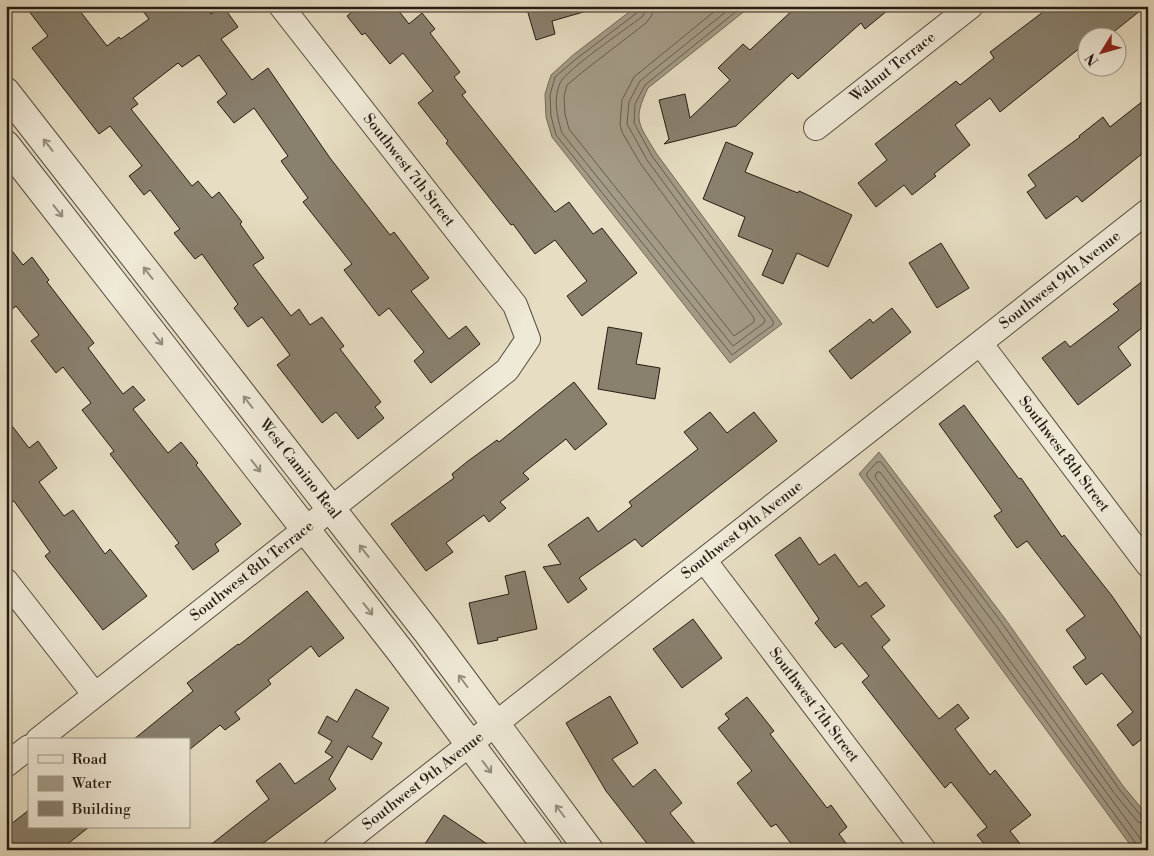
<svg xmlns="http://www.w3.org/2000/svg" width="1154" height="856" font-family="'Libre Bodoni',serif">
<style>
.water{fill:#a49b87;stroke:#716859}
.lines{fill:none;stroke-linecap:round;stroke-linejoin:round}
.shore{stroke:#645c4e;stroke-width:1}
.building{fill:#89806e;stroke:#251c14}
.minor-casing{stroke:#554c40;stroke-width:26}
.tertiary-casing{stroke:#554c40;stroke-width:30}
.minor{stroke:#efe9d7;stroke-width:24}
.tertiary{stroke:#efe9d7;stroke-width:28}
.oneway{stroke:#948d7f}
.labels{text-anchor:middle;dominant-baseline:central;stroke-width:4;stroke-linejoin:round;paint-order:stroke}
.street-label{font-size:15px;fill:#251c14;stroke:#efe9d7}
</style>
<rect width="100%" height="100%" fill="#e6ddc2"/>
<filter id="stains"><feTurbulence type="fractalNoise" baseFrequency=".004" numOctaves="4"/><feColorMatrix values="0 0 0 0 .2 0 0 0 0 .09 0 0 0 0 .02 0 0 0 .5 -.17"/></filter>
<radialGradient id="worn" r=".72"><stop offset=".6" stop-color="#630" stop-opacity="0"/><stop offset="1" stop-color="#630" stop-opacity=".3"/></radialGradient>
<path class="water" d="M 637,6 L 751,6 L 648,88 C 632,121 639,124 656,153 L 782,324 L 730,363 L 552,137 L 546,117 L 545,94 L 551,75 L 573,55 Z
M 879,452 L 1006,620 L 1123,786 L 1148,816 L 1148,850 L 1134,850 L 859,474 Z"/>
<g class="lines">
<path class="shore" d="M 640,6 L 638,12 L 576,59 L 555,77 L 550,95 L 551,116 L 556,135 L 732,355 L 773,325 L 773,321 L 652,156 L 634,123 L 635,104 L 645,85 L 743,6
M 646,6 L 645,12 L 642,17 C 627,28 566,70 560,83 C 553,99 557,117 562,133 L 733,346 L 764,323 L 765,320 L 647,160 L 627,124 L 629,102 L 640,81 L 733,6
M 653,6 L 652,15 L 646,23 L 585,70 L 567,85 L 564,97 L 565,114 L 569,129 L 734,336 L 754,322 L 754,318 L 640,163 L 622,132 L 620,124 L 622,100 L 634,77 L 721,6
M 1138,850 L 1137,845 L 867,476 L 867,473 L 877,462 L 881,462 L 1002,623 L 1119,789 L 1142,817 L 1148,819
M 1144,850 L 1142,841 L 875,477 L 877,472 L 880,472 L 997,627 L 1114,793 L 1138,822 L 1148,825"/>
</g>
<path class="building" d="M 25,6 L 76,6 L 107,46 L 119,37 L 121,39 L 149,19 L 139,6 L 205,6 L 211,14 L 223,6 L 238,27 L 221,39 L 252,80 L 268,68 L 330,158 L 390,235 L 394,232 L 429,278 L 411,291 L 449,339 L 466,326 L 480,344 L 431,383 L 414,361 L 424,352 L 389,308 L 379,316 L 344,270 L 352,264 L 303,202 L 308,198 L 281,161 L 288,156 L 254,108 L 234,123 L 217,102 L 227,94 L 199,55 L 182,67 L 178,63 L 133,98 L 138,104 L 131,109 L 192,186 L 198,181 L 212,198 L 219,192 L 242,222 L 240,224 L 264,258 L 253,265 L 291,316 L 299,309 L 310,325 L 322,317 L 344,346 L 340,349 L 381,402 L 375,407 L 384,418 L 358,439 L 336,412 L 322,423 L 277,365 L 290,355 L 262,317 L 248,327 L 234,308 L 238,304 L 202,254 L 195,259 L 174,233 L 180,229 L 150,190 L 144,195 L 129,176 L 142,166 L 110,126 L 99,134 L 32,48 L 48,36 Z
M 359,6 L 395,6 L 409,24 L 422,13 L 435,29 L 430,33 L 460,72 L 454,77 L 466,92 L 462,95 L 555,212 L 569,202 L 593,234 L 602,228 L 637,273 L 582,316 L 567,296 L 587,281 L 555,240 L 535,254 L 513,224 L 511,225 L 446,143 L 448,141 L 418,103 L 433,91 L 403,53 L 390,64 L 365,33 L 362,35 L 347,16 Z
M 526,6 L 586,6 L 587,11 L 552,21 L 555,34 L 536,40 Z
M 797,6 L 893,6 L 865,29 L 861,23 L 798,79 L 792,73 L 736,126 L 664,144 L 669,139 L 659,100 L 685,94 L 690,118 L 730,80 L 718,68 L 743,44 L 750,50 Z
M 1051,6 L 1146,6 L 1106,38 L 1086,38 L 1086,43 L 1000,112 L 990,98 L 955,125 L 970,145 L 934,174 L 936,176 L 912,195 L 904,185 L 876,207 L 858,183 L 887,160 L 875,144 L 956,81 L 960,85 L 994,58 L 990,52 Z
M 1148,97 L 1148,149 L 1082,202 L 1077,196 L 1046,219 L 1027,192 L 1036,186 L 1028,175 L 1080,137 L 1079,136 L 1103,117 L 1110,127 Z
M 726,142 L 753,153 L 745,172 L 798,193 L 799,191 L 852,215 L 828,267 L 797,253 L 783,284 L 762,275 L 773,250 L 738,236 L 745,217 L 703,199 Z
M 6,243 L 23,265 L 32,257 L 49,280 L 47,282 L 94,343 L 88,348 L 123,394 L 133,386 L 145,400 L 133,409 L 168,453 L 181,442 L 198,463 L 196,465 L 241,524 L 215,544 L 219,551 L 193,570 L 175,546 L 179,543 L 110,454 L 114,451 L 82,410 L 91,403 L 63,367 L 56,373 L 31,341 L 39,335 L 16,306 L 6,314 Z
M 941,243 L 969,288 L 937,308 L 909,263 Z
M 1148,277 L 1148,323 L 1118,347 L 1131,365 L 1078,405 L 1042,358 L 1065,341 L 1070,347 L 1119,310 L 1113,304 Z
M 892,308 L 911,332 L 851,379 L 829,351 L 870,319 L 873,323 Z
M 608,327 L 642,333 L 636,364 L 660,368 L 655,399 L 598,389 Z
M 574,382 L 607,424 L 575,450 L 566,439 L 523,473 L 529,479 L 500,502 L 506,508 L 489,522 L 484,515 L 446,543 L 453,552 L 426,571 L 391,524 L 454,478 L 452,474 L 468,461 L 497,440 L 499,442 Z
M 964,405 L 1019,479 L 1021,478 L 1062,537 L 1064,535 L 1112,596 L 1148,648 L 1148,734 L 1133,746 L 1117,725 L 1133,712 L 1102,673 L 1086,685 L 1073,667 L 1086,658 L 1066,630 L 1085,616 L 1027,541 L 1017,548 L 994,516 L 1002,511 L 939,424 Z
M 710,412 L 727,433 L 754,412 L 777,441 L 642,547 L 635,539 L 579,578 L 587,589 L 568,603 L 543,567 L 561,564 L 548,545 L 588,517 L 598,532 L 632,506 L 629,502 L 698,449 L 684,432 Z
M 6,418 L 29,448 L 38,441 L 57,468 L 39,482 L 64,516 L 73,510 L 105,554 L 110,549 L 147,596 L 103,630 L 45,556 L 50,552 L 14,501 L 6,506 Z
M 800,537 L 819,565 L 835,554 L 859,587 L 866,582 L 885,606 L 871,616 L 890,640 L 882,647 L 939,719 L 958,704 L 969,718 L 955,729 L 990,775 L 995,770 L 1031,815 L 1010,831 L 1025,850 L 989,850 L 977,835 L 987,827 L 951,782 L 945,788 L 862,682 L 869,676 L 842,643 L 835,648 L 815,623 L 819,619 L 775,555 Z
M 525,571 L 537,629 L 497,638 L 498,640 L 478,644 L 469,603 L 509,594 L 505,576 Z
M 307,591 L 344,638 L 319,657 L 311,646 L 268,680 L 271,684 L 235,712 L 240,719 L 225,730 L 220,725 L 189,750 L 189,740 L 133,740 L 193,691 L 187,683 L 238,644 L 239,645 Z
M 693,619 L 722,658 L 682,688 L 653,649 Z
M 356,689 L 389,708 L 372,737 L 382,743 L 372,760 L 348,746 L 329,779 L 336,789 L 254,850 L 204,850 L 269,799 L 256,781 L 280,763 L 295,784 L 333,757 L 325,752 L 332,741 L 318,733 L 327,716 L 337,722 Z
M 610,696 L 638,743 L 612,759 L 633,787 L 655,769 L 682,803 L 670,813 L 700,850 L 652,850 L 606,791 L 583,752 L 566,723 Z
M 747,697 L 774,731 L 770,734 L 827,808 L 831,805 L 847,827 L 839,834 L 851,850 L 796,850 L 776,824 L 771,827 L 737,783 L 752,771 L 718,728 L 729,719 L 725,714 Z
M 29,810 L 29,827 L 89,827 L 60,850 L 18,850 L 6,835 L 6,828 Z
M 444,815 L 496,850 L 421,850 Z"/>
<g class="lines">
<defs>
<path id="minor" d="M 816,128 L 971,6
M 980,343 L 1148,565
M 704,560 L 924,850
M 6,581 L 95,695
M 38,740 L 507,370 L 528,339 L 515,305 L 281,6
M 6,765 L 29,747
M 335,850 L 1148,211"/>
<path id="tertiary" d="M 6,92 L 428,633 L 589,850
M 6,145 L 401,652 L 549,850"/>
</defs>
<use href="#minor" class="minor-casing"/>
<use href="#tertiary" class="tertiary-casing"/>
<use href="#minor" class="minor"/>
<use href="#tertiary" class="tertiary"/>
</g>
<defs><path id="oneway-shaft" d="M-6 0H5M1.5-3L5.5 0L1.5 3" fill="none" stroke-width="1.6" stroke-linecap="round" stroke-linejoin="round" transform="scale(1.25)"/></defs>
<g class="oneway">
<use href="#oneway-shaft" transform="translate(48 145) rotate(-128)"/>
<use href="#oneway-shaft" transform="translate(58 211) rotate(52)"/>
<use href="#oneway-shaft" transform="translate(148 273) rotate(-128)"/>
<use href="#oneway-shaft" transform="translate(158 339) rotate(52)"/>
<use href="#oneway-shaft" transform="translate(248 402) rotate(-128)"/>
<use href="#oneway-shaft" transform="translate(256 466) rotate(52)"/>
<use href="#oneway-shaft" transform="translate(364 551) rotate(-128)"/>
<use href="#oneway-shaft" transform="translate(368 609) rotate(52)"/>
<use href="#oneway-shaft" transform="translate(463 681) rotate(-127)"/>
<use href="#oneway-shaft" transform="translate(487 767) rotate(53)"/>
<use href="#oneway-shaft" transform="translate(560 811) rotate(-127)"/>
</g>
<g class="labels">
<g class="street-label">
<text transform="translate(893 67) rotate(-38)">Walnut Terrace</text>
<text transform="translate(409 170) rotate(52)">Southwest 7th Street</text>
<text transform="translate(1060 280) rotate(-38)">Southwest 9th Avenue</text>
<text transform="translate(1064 454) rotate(53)">Southwest 8th Street</text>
<text transform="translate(300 469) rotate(52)">West Camino Real</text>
<text transform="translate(742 530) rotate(-38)">Southwest 9th Avenue</text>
<text transform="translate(252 571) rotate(-38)">Southwest 8th Terrace</text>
<text transform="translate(814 705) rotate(53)">Southwest 7th Street</text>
<text transform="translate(423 781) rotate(-38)">Southwest 9th Avenue</text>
</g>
</g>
<rect width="1154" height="856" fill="none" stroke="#e6ddc2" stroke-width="25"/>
<rect x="8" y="8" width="1139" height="841" fill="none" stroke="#251c14" stroke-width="2.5"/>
<rect x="12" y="12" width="1129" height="831" fill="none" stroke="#251c14"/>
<rect x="28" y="738" width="162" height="90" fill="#efe9d7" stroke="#9e9789"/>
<rect x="38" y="755" width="25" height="8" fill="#efe9d7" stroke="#9e9789"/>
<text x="72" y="764" font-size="15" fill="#251c14">Road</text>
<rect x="38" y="776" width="25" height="15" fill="#a49b87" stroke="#9e9789"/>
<text x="72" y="788" font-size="15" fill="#251c14">Water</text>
<rect x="38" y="801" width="25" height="15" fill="#89806e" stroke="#9e9789"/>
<text x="72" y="814" font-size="15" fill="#251c14">Building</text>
<g transform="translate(1102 52) rotate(233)"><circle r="24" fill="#efe9d7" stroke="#9e9789"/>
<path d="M0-4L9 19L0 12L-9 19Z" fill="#8f2418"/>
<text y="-8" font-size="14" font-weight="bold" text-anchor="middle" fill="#251c14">N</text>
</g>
<rect width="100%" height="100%" filter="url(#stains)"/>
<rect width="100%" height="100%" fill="url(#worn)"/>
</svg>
